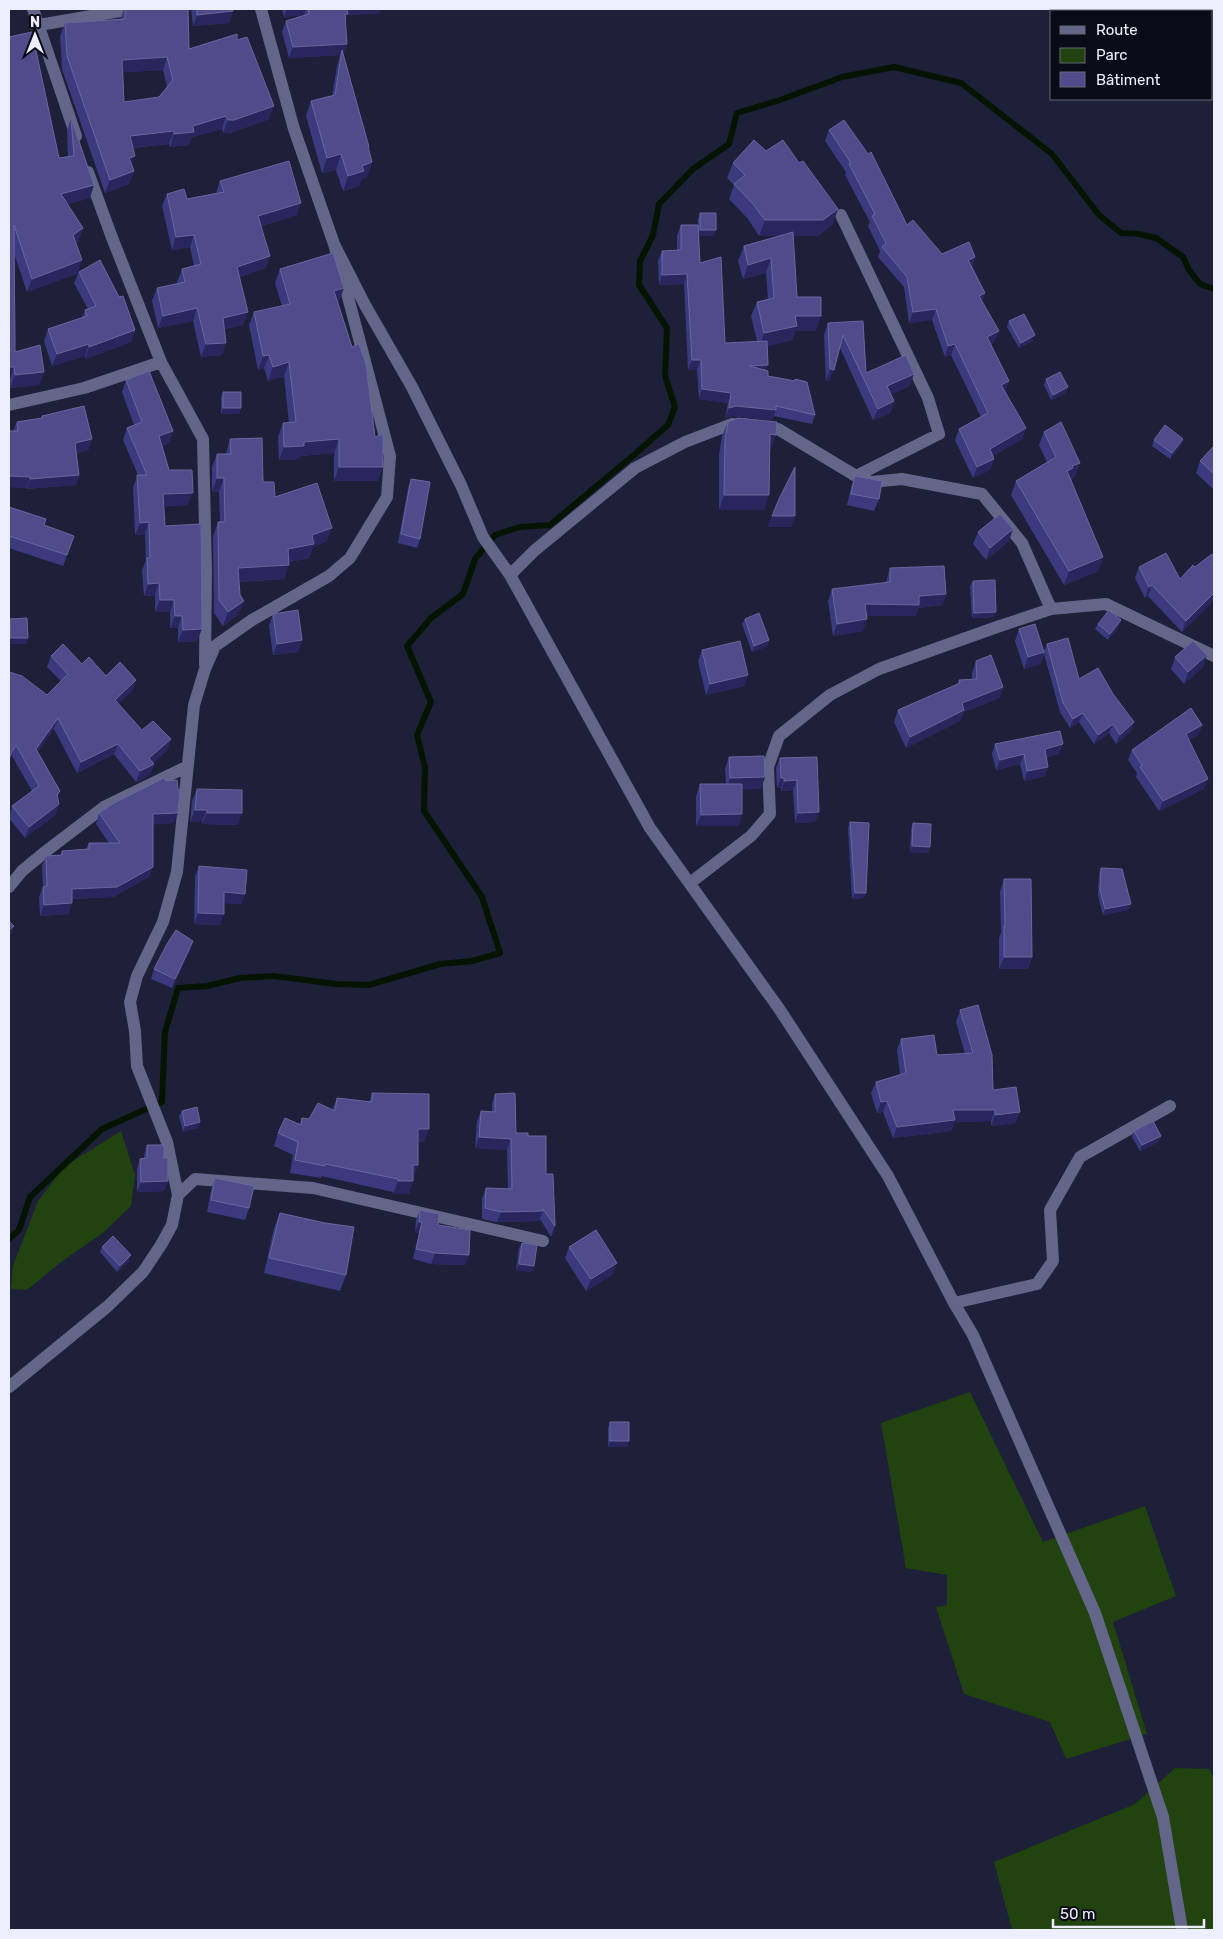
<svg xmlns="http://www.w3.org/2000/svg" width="1223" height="1939" font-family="Rubik,sans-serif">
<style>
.green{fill:#21430f}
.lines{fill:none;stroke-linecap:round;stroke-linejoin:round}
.stream{stroke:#051401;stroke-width:6}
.minor{stroke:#636689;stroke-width:12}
.wall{fill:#3d397f;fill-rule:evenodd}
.shaded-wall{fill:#29265d}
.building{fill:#504c8c;stroke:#69669e;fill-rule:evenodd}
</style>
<rect width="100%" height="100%" fill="#1e1f39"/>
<path class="green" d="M 121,1131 L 135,1175 L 131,1206 L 104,1232 L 61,1262 L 27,1290 L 11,1289 L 13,1266 L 38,1201 L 65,1166 Z
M 970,1392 L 1043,1542 L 1145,1506 L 1176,1596 L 1113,1622 L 1147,1734 L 1066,1759 L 1050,1722 L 964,1694 L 936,1607 L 947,1605 L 947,1575 L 906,1568 L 881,1423 Z
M 1175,1768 L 1209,1769 L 1214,1778 L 1214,1930 L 1012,1930 L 994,1862 L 1135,1804 Z"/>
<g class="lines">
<path class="stream" d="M 9,1239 L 19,1230 L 30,1197 L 102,1129 L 162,1102 L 165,1032 L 178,988 L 207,986 L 240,978 L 274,976 L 336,984 L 369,985 L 440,964 L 472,961 L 500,953 L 482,897 L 424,811 L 425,767 L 417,735 L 431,702 L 407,646 L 431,618 L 463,594 L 475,559 L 495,535 L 520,527 L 550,525 L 635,454 L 668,425 L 675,407 L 665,376 L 667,328 L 639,285 L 640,261 L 653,235 L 659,204 L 693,169 L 729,144 L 737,113 L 780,100 L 842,77 L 894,67 L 961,83 L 1052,154 L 1099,215 L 1121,233 L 1139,234 L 1156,238 L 1183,257 L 1189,270 L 1200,284 L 1214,289"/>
<path class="minor" d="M 33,9 L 76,136
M 39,25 L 132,9
M 841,215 L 928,398 L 939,434 L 856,476
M 334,244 L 365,305 L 412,387 L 461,485 L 483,537 L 510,575 L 650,828 L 780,1010 L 888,1176 L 954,1303 L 973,1335 L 1095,1613 L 1163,1817 L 1182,1930
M 161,362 L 203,439 L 206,573 L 205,664
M 9,405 L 84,388 L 161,362 L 111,235 L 88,172
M 510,575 L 534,551 L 635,468 L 685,442 L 732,424 L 741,425
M 1051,609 L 1106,604 L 1214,656
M 690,883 L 751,836 L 770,814 L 768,767 L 779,736 L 830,695 L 879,669 L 997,627 L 1051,609 L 1022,543 L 982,494 L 902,479 L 871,482 L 856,476 L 778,429 L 761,427
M 9,887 L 22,871 L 45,852 L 104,807 L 188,766
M 178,1195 L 195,1179 L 313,1188 L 543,1241
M 954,1303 L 1037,1284 L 1053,1261 L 1050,1210 L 1080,1157 L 1170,1106
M 9,1387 L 108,1306 L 143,1272 L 161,1245 L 172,1225 L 178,1195 L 167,1142 L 137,1066 L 135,1031 L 130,1002 L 137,976 L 163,922 L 177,872 L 194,705 L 205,669 L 215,646 L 252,620 L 329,576 L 350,558 L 387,497 L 390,456 L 334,244 L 294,129 L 261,9"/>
</g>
<path class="wall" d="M 124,9 L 188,9 L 189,49 L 237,40 L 269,119 L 230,133 L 223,133 L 222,129 L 192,137 L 189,145 L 170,147 L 169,144 L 133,148 L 132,166 L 134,171 L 129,184 L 105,193 L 62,69 L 60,36 L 65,23 L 120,20 ZM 163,70 L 167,87 L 159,97 L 124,102 L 123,72 Z
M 191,9 L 233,9 L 229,23 L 193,26 Z
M 282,9 L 381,9 L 379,13 L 347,15 L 345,21 L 347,44 L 343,54 L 369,147 L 368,149 L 372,162 L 367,177 L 361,179 L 359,186 L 343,191 L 336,170 L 322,173 L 306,116 L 311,101 L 332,96 L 337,66 L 340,55 L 289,58 L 282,32 L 286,21 L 304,15 L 284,17 Z
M 9,37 L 59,158 L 68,156 L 67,131 L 71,118 L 90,198 L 67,204 L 83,228 L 78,242 L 76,243 L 78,273 L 27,292 L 14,253 L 15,352 L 44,372 L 39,385 L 10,388 L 10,380 L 9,380 Z
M 829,130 L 907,225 L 942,254 L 975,257 L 972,266 L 985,293 L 982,301 L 995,341 L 991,344 L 1009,381 L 1005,391 L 1026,428 L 1022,439 L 993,456 L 994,459 L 990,470 L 973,478 L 955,440 L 959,429 L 981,417 L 951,355 L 945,357 L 932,320 L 909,323 L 904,287 L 878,257 L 880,251 L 868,226 L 870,222 L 845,175 L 846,172 L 825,141 Z
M 733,163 L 833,224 L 818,236 L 793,236 L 797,297 L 816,331 L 795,331 L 792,340 L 767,346 L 766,370 L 768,376 L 815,415 L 812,424 L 774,416 L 772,420 L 733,416 L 725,418 L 728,403 L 699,399 L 697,370 L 688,370 L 684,284 L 659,285 L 658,261 L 662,251 L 677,250 L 677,235 L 681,225 L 698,225 L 698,219 L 700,213 L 713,236 L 699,236 L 700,263 L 725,343 L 757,341 L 751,316 L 757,302 L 768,299 L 766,273 L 743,279 L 738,261 L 744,246 L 781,236 L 759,236 L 748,219 L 729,199 L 734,185 L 727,178 Z
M 220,181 L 297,215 L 261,226 L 266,268 L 239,277 L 248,312 L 243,325 L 225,329 L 222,355 L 201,357 L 193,321 L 158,328 L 152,301 L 157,288 L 178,284 L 177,282 L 182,269 L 194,266 L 190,247 L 172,250 L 162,206 L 167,194 L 187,199 L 216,193 Z
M 280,269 L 339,302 L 337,302 L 378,481 L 334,481 L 334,453 L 301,456 L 299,459 L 279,460 L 278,437 L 283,423 L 289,423 L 284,376 L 268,381 L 264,368 L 258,370 L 249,325 L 254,312 L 282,306 L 275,283 Z
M 79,272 L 135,330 L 131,342 L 85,359 L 85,356 L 52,366 L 44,341 L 48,329 L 82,318 L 85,310 L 88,309 L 74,283 Z
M 863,321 L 866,373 L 910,386 L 891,394 L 894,401 L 890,413 L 873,420 L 840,348 L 829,381 L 826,381 L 824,335 L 828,323 Z
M 1009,321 L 1033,341 L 1019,348 L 1007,327 Z
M 1046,379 L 1068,387 L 1065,393 L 1051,400 L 1044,385 Z
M 126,380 L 173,431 L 169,443 L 162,446 L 169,470 L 188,505 L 164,506 L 165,526 L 197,641 L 178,642 L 178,628 L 170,628 L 170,612 L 155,612 L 155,595 L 144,596 L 142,570 L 146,561 L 145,534 L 135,535 L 133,487 L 138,475 L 123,440 L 127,428 L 134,425 L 122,392 Z
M 223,392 L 239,414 L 221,414 L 221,398 Z
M 42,416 L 92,439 L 88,450 L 76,453 L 79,475 L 76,485 L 26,489 L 26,488 L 9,487 L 9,431 L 13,431 L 17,422 L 41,418 Z
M 728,422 L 771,449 L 770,449 L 764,510 L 719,510 L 719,455 L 722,436 Z
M 1044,432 L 1080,463 L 1075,476 L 1071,479 L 1103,557 L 1098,571 L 1064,585 L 1011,495 L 1016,481 L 1047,462 L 1039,445 Z
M 230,439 L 275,497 L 327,541 L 313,547 L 309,558 L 289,562 L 284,579 L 239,582 L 239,614 L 223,626 L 214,613 L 213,536 L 218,522 L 220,522 L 219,492 L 212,491 L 212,467 L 217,454 L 226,454 Z
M 1154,440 L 1181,445 L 1170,459 L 1152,446 Z
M 1214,446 L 1214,490 L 1196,473 L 1200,461 Z
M 855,476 L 879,499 L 874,511 L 847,505 L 851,487 Z
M 411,479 L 420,539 L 417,548 L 398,543 L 408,488 Z
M 9,509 L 44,525 L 74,536 L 63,566 L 9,548 Z
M 978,532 L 1009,541 L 986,560 L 973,544 Z
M 1214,558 L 1214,600 L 1182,632 L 1148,596 L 1145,598 L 1135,578 L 1139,567 L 1180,579 Z
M 890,568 L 946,594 L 942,605 L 918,608 L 915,616 L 867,616 L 863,631 L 833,636 L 828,601 L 832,589 L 886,582 Z
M 973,581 L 994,617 L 972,618 L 970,586 Z
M 273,614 L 302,640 L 298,652 L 273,655 L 269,626 Z
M 10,619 L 28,638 L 26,644 L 9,644 L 9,622 Z
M 745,619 L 769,640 L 767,646 L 752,652 L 742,624 Z
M 1121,620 L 1119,626 L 1108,640 L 1095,629 L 1098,624 Z
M 1019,629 L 1044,651 L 1047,644 L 1079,679 L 1131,731 L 1116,744 L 1109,733 L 1094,744 L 1079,722 L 1070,728 L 1060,712 L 1044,654 L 1040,664 L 1024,669 L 1015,641 Z
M 702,650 L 744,686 L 706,695 L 698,661 Z
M 51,656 L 82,664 L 106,676 L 136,680 L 132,691 L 118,704 L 142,730 L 171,739 L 167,750 L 153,763 L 154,764 L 150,775 L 136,782 L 114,754 L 77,773 L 54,729 L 37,752 L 60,791 L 57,798 L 59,804 L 55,815 L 25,838 L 9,818 L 12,806 L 32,791 L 12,756 L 9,672 L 47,695 L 61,681 L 47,667 Z
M 1175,657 L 1203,667 L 1184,684 L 1171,669 Z
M 976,661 L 1003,687 L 999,698 L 964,712 L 960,721 L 906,748 L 894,722 L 898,710 L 957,685 L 959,680 L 972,679 L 972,673 Z
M 1202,725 L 1198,735 L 1189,740 L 1204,789 L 1159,811 L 1136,777 L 1137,773 L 1128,760 L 1132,750 Z
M 995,744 L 1059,754 L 1046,757 L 1045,776 L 1024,781 L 1020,764 L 996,770 L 992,754 Z
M 729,757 L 765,777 L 761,789 L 742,789 L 742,814 L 738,826 L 696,826 L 696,796 L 700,784 L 726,784 L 725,769 Z
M 817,757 L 815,822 L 795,823 L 793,790 L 781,791 L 781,788 L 777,788 L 776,768 L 780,758 Z
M 197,789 L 238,825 L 202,824 L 202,821 L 190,822 L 192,801 Z
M 99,813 L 174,823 L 153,824 L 149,877 L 113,897 L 72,899 L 69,914 L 40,916 L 39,897 L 43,887 L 42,866 L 46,856 L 61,855 L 62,851 L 86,849 L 89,843 L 109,843 L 96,824 Z
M 850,822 L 866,893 L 863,898 L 852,899 L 848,828 Z
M 913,823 L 930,847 L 928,853 L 910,852 L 911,829 Z
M 199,866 L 242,904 L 224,903 L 220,925 L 194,924 L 195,877 Z
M 1101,868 L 1131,904 L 1128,910 L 1103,915 L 1098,896 L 1099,874 Z
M 1004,879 L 1032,957 L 1028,969 L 999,969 L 999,938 L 1001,933 L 1000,891 Z
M 193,941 L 190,950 L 172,988 L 151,979 L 154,969 Z
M 960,1010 L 993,1090 L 1020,1112 L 1015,1123 L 991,1126 L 991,1121 L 954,1122 L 951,1131 L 893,1138 L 883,1112 L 877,1113 L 871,1093 L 876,1082 L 900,1074 L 897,1050 L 901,1039 L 937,1055 L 965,1054 L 956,1022 Z
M 372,1093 L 424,1142 L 418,1142 L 414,1178 L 413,1178 L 409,1194 L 393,1194 L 393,1192 L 321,1176 L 321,1178 L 290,1173 L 293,1155 L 274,1146 L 278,1133 L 299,1125 L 302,1118 L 309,1119 L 332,1110 L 337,1098 L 369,1102 Z
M 495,1094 L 516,1133 L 528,1136 L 546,1174 L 555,1226 L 551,1237 L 540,1219 L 539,1221 L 497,1222 L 482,1219 L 482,1199 L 486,1188 L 508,1189 L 507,1150 L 475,1148 L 477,1121 L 481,1111 L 492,1112 L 492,1104 Z
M 182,1111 L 200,1122 L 198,1128 L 183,1132 L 179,1116 Z
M 1134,1131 L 1158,1142 L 1140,1151 L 1132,1137 Z
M 147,1145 L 164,1158 L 168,1181 L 164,1191 L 137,1192 L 137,1169 L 140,1159 L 144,1159 L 144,1155 Z
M 215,1178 L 249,1208 L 245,1220 L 207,1212 L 211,1190 Z
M 420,1210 L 438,1225 L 469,1255 L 465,1265 L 431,1264 L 413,1259 L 419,1233 L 415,1232 L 416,1220 Z
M 280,1213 L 346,1275 L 340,1291 L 264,1273 L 274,1228 Z
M 522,1243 L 532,1272 L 516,1270 L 519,1248 Z
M 102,1247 L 129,1261 L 117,1272 L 100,1252 Z
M 569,1247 L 617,1263 L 613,1274 L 586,1291 L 565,1258 Z
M 610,1422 L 629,1441 L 627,1447 L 608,1447 L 608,1428 Z"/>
<path class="shaded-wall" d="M 287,9 L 306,9 L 304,15 L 284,17 Z
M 345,9 L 381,9 L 379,13 L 347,15 L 344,24 Z
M 233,11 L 229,23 L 193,26 L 197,15 Z
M 347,44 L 343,55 L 342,50 L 340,55 L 289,58 L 293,47 Z
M 167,57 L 163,70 L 118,73 L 122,60 Z
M 274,106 L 269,119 L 230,133 L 223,133 L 228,120 Z
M 226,116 L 222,129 L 192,137 L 189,145 L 170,147 L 174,134 L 193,126 Z
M 174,131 L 169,144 L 126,148 L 130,136 Z
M 341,154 L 336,170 L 322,173 L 327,158 Z
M 135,156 L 130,169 L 129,158 Z
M 372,162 L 367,177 L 361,179 L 359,186 L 343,191 L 348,176 L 362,166 Z
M 134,171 L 129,184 L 105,193 L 110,180 Z
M 94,185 L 90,198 L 56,207 L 61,194 Z
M 301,203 L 297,215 L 253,228 L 258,216 Z
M 838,209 L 833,224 L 818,236 L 759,236 L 765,220 Z
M 83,228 L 78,242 L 68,248 L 73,235 Z
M 700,230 L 716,230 L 713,236 L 698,236 Z
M 194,235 L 190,247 L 172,250 L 176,237 Z
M 270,256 L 266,268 L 232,279 L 237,267 Z
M 975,257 L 971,267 L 968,260 Z
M 771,258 L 766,273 L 743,279 L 748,265 Z
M 82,260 L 78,273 L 27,292 L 32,279 Z
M 687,274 L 684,284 L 659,285 L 662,275 Z
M 344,288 L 339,302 L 329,305 L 334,291 Z
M 985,293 L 981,303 L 979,296 Z
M 197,308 L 193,321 L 158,328 L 163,316 Z
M 936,309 L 932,320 L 909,323 L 913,312 Z
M 248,312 L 243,325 L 219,330 L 223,318 Z
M 795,316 L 821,316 L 816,331 L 795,331 L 792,340 L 759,348 L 764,333 Z
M 135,330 L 131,342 L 85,359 L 89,347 Z
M 999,331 L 995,341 L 983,348 L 987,337 Z
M 1035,335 L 1033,341 L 1019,348 L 1021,343 Z
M 226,343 L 222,355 L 201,357 L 206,344 Z
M 89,344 L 85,356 L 52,366 L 57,354 Z
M 955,344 L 951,355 L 945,357 L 948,346 Z
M 269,355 L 264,368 L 258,370 L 263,356 Z
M 692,360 L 701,360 L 697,370 L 688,370 Z
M 289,362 L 284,376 L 268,381 L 273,367 Z
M 768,365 L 764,374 L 750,366 Z
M 9,367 L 14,367 L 10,380 L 9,380 Z
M 830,369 L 834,370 L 829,381 L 826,381 Z
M 44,372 L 39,385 L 10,388 L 15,375 Z
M 914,374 L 910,386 L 883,398 L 887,386 Z
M 1009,381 L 1005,392 L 1001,385 Z
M 1068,387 L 1065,393 L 1051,400 L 1053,395 Z
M 702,389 L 731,393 L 728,403 L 699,399 Z
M 894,401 L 890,413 L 873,420 L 878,409 Z
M 736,406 L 776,410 L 772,420 L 733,416 L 725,418 L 729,408 Z
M 223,408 L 241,408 L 239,414 L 221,414 Z
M 1026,428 L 1022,439 L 986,460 L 990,449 Z
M 173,431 L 169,443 L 154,448 L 159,436 Z
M 770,434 L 776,435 L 771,449 L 764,449 Z
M 92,439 L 88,450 L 71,454 L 75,443 Z
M 339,439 L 334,453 L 301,456 L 299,459 L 279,460 L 284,447 L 304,442 Z
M 1183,439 L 1181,445 L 1170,459 L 1172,453 Z
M 994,459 L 990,470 L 973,478 L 977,467 Z
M 1080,463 L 1075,476 L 1069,479 L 1067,471 L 1072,466 Z
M 339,467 L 383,467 L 378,481 L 334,481 Z
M 79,475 L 76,485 L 26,489 L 30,479 Z
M 9,476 L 30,477 L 26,488 L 9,487 Z
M 217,478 L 224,478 L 219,492 L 212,491 Z
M 193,493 L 188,505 L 159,506 L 163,494 Z
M 724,495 L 769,495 L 764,510 L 719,510 Z
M 772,516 L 795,516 L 791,527 L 767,527 Z
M 149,522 L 145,534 L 135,535 L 140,523 Z
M 332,528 L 327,541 L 313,547 L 309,558 L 283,563 L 288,549 L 312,535 Z
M 1013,529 L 1009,541 L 986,560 L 990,548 Z
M 1103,557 L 1098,571 L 1064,585 L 1069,571 Z
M 289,565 L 284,579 L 233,582 L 238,568 Z
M 159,583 L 155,595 L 144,596 L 148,584 Z
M 1152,585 L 1148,596 L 1145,598 L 1149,587 Z
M 1214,593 L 1214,600 L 1182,632 L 1186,621 Z
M 946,594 L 942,605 L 918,608 L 915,616 L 861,616 L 865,604 L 919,596 Z
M 160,600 L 174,600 L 170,612 L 155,612 Z
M 244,601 L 239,614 L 223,626 L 228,612 Z
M 996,612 L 994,617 L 972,618 L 974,613 Z
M 175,616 L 182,616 L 178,628 L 170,628 Z
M 867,619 L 863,631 L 833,636 L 837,624 Z
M 1121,620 L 1119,626 L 1108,640 L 1110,634 Z
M 202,629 L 197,641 L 178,642 L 183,630 Z
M 10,638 L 28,638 L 26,644 L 9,644 Z
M 302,640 L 298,652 L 273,655 L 277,644 Z
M 769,640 L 767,646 L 752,652 L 754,646 Z
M 1044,652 L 1040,664 L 1024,669 L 1028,657 Z
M 1207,655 L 1203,667 L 1184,684 L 1188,672 Z
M 748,675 L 744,686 L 706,695 L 710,684 Z
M 136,680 L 132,691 L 111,711 L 115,700 Z
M 1003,687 L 999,698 L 964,712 L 960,721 L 906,748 L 910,737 L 962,703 Z
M 1083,713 L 1079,722 L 1070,728 L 1073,719 Z
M 58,718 L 54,729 L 32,760 L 36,749 Z
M 1134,722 L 1131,731 L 1116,744 L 1120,735 Z
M 1113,724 L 1109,733 L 1094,744 L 1098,735 Z
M 1202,725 L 1198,735 L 1182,744 L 1186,734 Z
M 171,739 L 167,750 L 147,768 L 154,764 L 150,775 L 136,782 L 140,771 L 149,758 Z
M 118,744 L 114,754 L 77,773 L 81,762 Z
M 1063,744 L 1059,754 L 1041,758 L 1045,749 Z
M 16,745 L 12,756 L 9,762 L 9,758 Z
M 1024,754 L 1020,764 L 996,770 L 1000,760 Z
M 1048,767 L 1045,776 L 1024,781 L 1027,771 Z
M 765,777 L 761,789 L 726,790 L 730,778 Z
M 781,778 L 784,778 L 781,788 L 777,788 Z
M 1208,779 L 1204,789 L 1159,811 L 1163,801 Z
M 797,780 L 793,790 L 781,791 L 784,781 Z
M 59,804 L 55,815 L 25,838 L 29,827 Z
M 195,810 L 207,810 L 202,821 L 190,822 Z
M 819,812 L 815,822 L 795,823 L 798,813 Z
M 178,813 L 174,823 L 149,825 L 153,814 Z
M 207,813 L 242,813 L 238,825 L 202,824 Z
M 742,814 L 738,826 L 696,826 L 701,815 Z
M 912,846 L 930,847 L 928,853 L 910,852 Z
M 153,867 L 149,877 L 113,897 L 68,899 L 72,889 Z
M 224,892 L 245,894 L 242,904 L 221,903 Z
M 855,893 L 866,893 L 863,898 L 852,899 Z
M 72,903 L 69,914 L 40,916 L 44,905 Z
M 1131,904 L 1128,910 L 1103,915 L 1105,909 Z
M 198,913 L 224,914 L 220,925 L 194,924 Z
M 14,926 L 9,938 L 9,930 Z
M 193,941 L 190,950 L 172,988 L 175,979 Z
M 1004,957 L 1032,957 L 1028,969 L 999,969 Z
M 887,1101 L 883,1112 L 877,1113 L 881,1102 Z
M 953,1110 L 995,1110 L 991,1121 L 954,1122 L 951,1131 L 893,1138 L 897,1127 Z
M 1020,1112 L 1015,1123 L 991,1126 L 995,1115 Z
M 200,1122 L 198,1128 L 183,1132 L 185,1126 Z
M 418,1129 L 429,1129 L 424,1142 L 414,1141 Z
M 1161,1136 L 1158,1142 L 1140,1151 L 1142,1145 Z
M 479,1137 L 511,1139 L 507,1150 L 475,1148 Z
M 413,1165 L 418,1165 L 414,1178 L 409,1178 Z
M 168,1181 L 164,1191 L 137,1192 L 141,1182 Z
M 398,1181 L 413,1181 L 409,1194 L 393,1194 Z
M 543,1211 L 539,1221 L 497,1222 L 501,1212 Z
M 419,1222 L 422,1222 L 419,1233 L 415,1232 Z
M 435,1253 L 469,1255 L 465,1265 L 431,1264 Z
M 131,1255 L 129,1261 L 117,1272 L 120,1266 Z
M 617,1263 L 613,1274 L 586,1291 L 591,1279 Z
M 519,1264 L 534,1266 L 532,1272 L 516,1270 Z
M 610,1441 L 629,1441 L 627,1447 L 608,1447 Z"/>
<path class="building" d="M 125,9 L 188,9 L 189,49 L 237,34 L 237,40 L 247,37 L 274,106 L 234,120 L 228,120 L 226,116 L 193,126 L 194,132 L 174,134 L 174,131 L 130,136 L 135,156 L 129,158 L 134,171 L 110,180 L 67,56 L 65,23 L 125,19 ZM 167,57 L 173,80 L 159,97 L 124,102 L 122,60 Z
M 197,9 L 233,9 L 233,11 L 197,15 Z
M 308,9 L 347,9 L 348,14 L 345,14 L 347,44 L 293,47 L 286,21 L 309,14 Z
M 32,32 L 59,158 L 74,156 L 71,118 L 94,185 L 61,194 L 83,228 L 73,235 L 82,260 L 32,279 L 14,225 L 15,352 L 40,345 L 44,372 L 15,375 L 14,367 L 9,367 L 9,37 Z
M 342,50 L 369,147 L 368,147 L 372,162 L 362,166 L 364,171 L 348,176 L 341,154 L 327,158 L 311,101 L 335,95 Z
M 844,120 L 868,154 L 871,152 L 907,225 L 913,220 L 942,254 L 969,242 L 975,257 L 968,260 L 985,293 L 979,296 L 999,331 L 987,337 L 1009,381 L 1001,385 L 1026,428 L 990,449 L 994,459 L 977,467 L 959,429 L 988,413 L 955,344 L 948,346 L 936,309 L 913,312 L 907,277 L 882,247 L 886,243 L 872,216 L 875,214 L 849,164 L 851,163 L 829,130 Z
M 754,140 L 766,151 L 783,140 L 799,163 L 803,161 L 838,209 L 823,220 L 765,220 L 753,204 L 734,184 L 745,175 L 733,163 Z
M 289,161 L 301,203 L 258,216 L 270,256 L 237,267 L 248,312 L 223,318 L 226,343 L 206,344 L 197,308 L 163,316 L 157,288 L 185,282 L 182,269 L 201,264 L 194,235 L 176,237 L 167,194 L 184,189 L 187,199 L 224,192 L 220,181 Z
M 700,213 L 716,213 L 716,230 L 700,230 Z
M 681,225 L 698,225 L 700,263 L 721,257 L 725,343 L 767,341 L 768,365 L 750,366 L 768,371 L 768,376 L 795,381 L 795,379 L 807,382 L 815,415 L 776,406 L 776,410 L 736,406 L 729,408 L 731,393 L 702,389 L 701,360 L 692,360 L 687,274 L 662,275 L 662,251 L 681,250 Z
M 793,232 L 797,297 L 821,297 L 821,316 L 795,316 L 797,326 L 764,333 L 757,302 L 774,298 L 771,258 L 748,265 L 744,246 Z
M 333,253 L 344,288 L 334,291 L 352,347 L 359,344 L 366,364 L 375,437 L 383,434 L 383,467 L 339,467 L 339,439 L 304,442 L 304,446 L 284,447 L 283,423 L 296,422 L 289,362 L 273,367 L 269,355 L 263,356 L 254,312 L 290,304 L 280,269 Z
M 100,260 L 119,297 L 123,296 L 135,330 L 89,347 L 89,344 L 57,354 L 48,329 L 87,316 L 85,310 L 96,306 L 79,272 Z
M 1024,314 L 1035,335 L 1021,343 L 1009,321 Z
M 863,321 L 866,373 L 906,355 L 914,374 L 887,386 L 894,401 L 878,409 L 843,335 L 834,370 L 830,369 L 828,323 Z
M 149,371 L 173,431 L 159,436 L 169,470 L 192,470 L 193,493 L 163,494 L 165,526 L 201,524 L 202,629 L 183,630 L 182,616 L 175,616 L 174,600 L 160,600 L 159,583 L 148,584 L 147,558 L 150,558 L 149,522 L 140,523 L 137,475 L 147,475 L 127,428 L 142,422 L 126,380 Z
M 1060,372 L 1068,387 L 1053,395 L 1046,379 Z
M 223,392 L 241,392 L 241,408 L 223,408 Z
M 84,406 L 92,439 L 75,443 L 79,475 L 30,479 L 30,477 L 9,476 L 9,431 L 18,431 L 17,422 L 42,418 L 42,416 Z
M 738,418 L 777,422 L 776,435 L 770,434 L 769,495 L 724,495 L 725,440 L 728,422 Z
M 1061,422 L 1080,463 L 1072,466 L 1073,468 L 1067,471 L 1103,557 L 1069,571 L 1016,481 L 1056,457 L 1044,432 Z
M 1165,425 L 1183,439 L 1172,453 L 1154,440 Z
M 262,438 L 263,482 L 274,482 L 275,497 L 317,483 L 332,528 L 312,535 L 314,544 L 288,549 L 289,565 L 238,568 L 240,595 L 244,601 L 228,612 L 219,600 L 218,522 L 225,522 L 224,478 L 217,478 L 217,454 L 231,454 L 230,439 Z
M 1214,446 L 1214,474 L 1200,461 Z
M 795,467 L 795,516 L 772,516 L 779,499 Z
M 855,476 L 882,481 L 879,499 L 851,494 Z
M 411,479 L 430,482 L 420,539 L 401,534 Z
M 9,507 L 46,519 L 44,525 L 74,536 L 67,555 L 9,536 Z
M 1000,514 L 1013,529 L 990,548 L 978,532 Z
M 1166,553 L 1180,579 L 1193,565 L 1195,567 L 1212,554 L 1214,558 L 1214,593 L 1186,621 L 1152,585 L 1149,587 L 1139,567 Z
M 944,566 L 946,594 L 919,596 L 919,605 L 865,604 L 867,619 L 837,624 L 832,589 L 890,582 L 890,568 Z
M 995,580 L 996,612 L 974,613 L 973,581 Z
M 298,610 L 302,640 L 277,644 L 273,614 Z
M 1109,610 L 1121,620 L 1110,634 L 1098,624 Z
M 759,613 L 769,640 L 754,646 L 745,619 Z
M 27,618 L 28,638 L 10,638 L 10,619 Z
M 1035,624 L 1044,652 L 1028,657 L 1019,629 Z
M 1068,638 L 1079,679 L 1098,668 L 1113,694 L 1134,722 L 1120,735 L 1113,724 L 1098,735 L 1083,713 L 1073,719 L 1063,703 L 1047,644 Z
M 740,641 L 748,675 L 710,684 L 702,650 Z
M 1193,641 L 1207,655 L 1188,672 L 1175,657 Z
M 63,644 L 82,664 L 89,657 L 106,676 L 120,662 L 136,680 L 115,700 L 142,730 L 153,721 L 171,739 L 149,758 L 154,764 L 140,771 L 118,744 L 81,762 L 58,718 L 36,749 L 60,791 L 57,794 L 59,804 L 29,827 L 12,806 L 39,786 L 16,745 L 9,758 L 9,672 L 22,676 L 47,695 L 68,674 L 51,656 Z
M 991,655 L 1003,687 L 962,703 L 964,710 L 910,737 L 898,710 L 960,683 L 959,680 L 977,679 L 976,661 Z
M 1191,708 L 1202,725 L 1186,734 L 1208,779 L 1163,801 L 1140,767 L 1142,765 L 1132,750 Z
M 1060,731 L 1063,744 L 1045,749 L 1048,767 L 1027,771 L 1024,754 L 1000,760 L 995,744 Z
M 764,756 L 765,777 L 730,778 L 729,757 Z
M 817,757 L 819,812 L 798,813 L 797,780 L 784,781 L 784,778 L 781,778 L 780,758 Z
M 164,778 L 166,781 L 177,780 L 178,790 L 180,790 L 178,813 L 153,814 L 153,867 L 117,887 L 72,889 L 72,903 L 44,905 L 43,887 L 47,886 L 46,856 L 62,855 L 62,851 L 89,849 L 89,843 L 120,843 L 99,813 L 114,803 Z
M 700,784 L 742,784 L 742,814 L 701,815 Z
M 197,789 L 242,790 L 242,813 L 207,813 L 207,810 L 195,810 Z
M 850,822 L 869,823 L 866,893 L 855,893 Z
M 913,823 L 931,824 L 930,847 L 912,846 Z
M 199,866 L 247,870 L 245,894 L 224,892 L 224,914 L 198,913 Z
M 1101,868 L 1122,869 L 1131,904 L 1105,909 L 1100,890 Z
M 1004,879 L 1031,879 L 1032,957 L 1004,957 L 1004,926 L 1005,926 Z
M 9,921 L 14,926 L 9,930 Z
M 176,930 L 193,941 L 175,979 L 154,969 L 167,944 Z
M 978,1005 L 992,1055 L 993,1090 L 1016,1087 L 1020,1112 L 995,1115 L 995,1110 L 953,1110 L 955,1120 L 897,1127 L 887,1101 L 881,1102 L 876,1082 L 906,1073 L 901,1039 L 934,1035 L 937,1055 L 973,1053 L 960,1010 Z
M 372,1093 L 429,1094 L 429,1129 L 418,1129 L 418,1165 L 413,1165 L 413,1181 L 398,1181 L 398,1179 L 325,1164 L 325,1166 L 295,1160 L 298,1142 L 278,1133 L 285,1118 L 301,1125 L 302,1118 L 309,1119 L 318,1103 L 335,1111 L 337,1098 L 372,1102 Z
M 515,1093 L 516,1133 L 528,1133 L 528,1136 L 546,1136 L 546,1174 L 553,1174 L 555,1226 L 543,1209 L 543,1211 L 501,1212 L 485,1208 L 486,1188 L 512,1189 L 511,1139 L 479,1137 L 481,1111 L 495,1112 L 495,1094 Z
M 197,1107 L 200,1122 L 185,1126 L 182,1111 Z
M 1153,1121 L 1161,1136 L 1142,1145 L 1134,1131 Z
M 147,1145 L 164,1145 L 164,1158 L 168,1158 L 168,1181 L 141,1182 L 140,1159 L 147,1158 Z
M 215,1178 L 254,1186 L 249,1208 L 211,1200 Z
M 420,1210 L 439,1214 L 438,1225 L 470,1230 L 469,1255 L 435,1253 L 416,1249 L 422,1222 L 419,1222 Z
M 280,1213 L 325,1223 L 354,1227 L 346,1275 L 269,1258 Z
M 596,1230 L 617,1263 L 591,1279 L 569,1247 Z
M 113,1236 L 131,1255 L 120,1266 L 102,1247 Z
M 522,1243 L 537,1245 L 534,1266 L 519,1264 Z
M 610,1422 L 629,1422 L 629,1441 L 610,1441 Z"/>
<rect width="1223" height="1939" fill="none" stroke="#edeffe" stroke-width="20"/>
<rect x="1050" y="10" width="162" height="90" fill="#0a0b16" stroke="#656673"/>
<rect x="1060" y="26" width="25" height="8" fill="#636689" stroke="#656673"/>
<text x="1096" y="35" font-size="15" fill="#edeffe">Route</text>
<rect x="1060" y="48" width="25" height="15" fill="#21430f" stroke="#656673"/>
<text x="1096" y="60" font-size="15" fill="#edeffe">Parc</text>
<rect x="1060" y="72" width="25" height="15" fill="#504c8c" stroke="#656673"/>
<text x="1096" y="85" font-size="15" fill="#edeffe">Bâtiment</text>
<g transform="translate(35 35)" stroke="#0a0b16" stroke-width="4" paint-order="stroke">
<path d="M0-4L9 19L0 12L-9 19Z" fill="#edeffe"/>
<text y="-8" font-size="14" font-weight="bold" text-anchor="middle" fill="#edeffe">N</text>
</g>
<path d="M1053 1919v8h151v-8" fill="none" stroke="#edeffe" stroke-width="2.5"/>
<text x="1060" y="1919" font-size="15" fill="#edeffe" stroke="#0a0b16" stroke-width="4" paint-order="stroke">50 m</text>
</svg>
